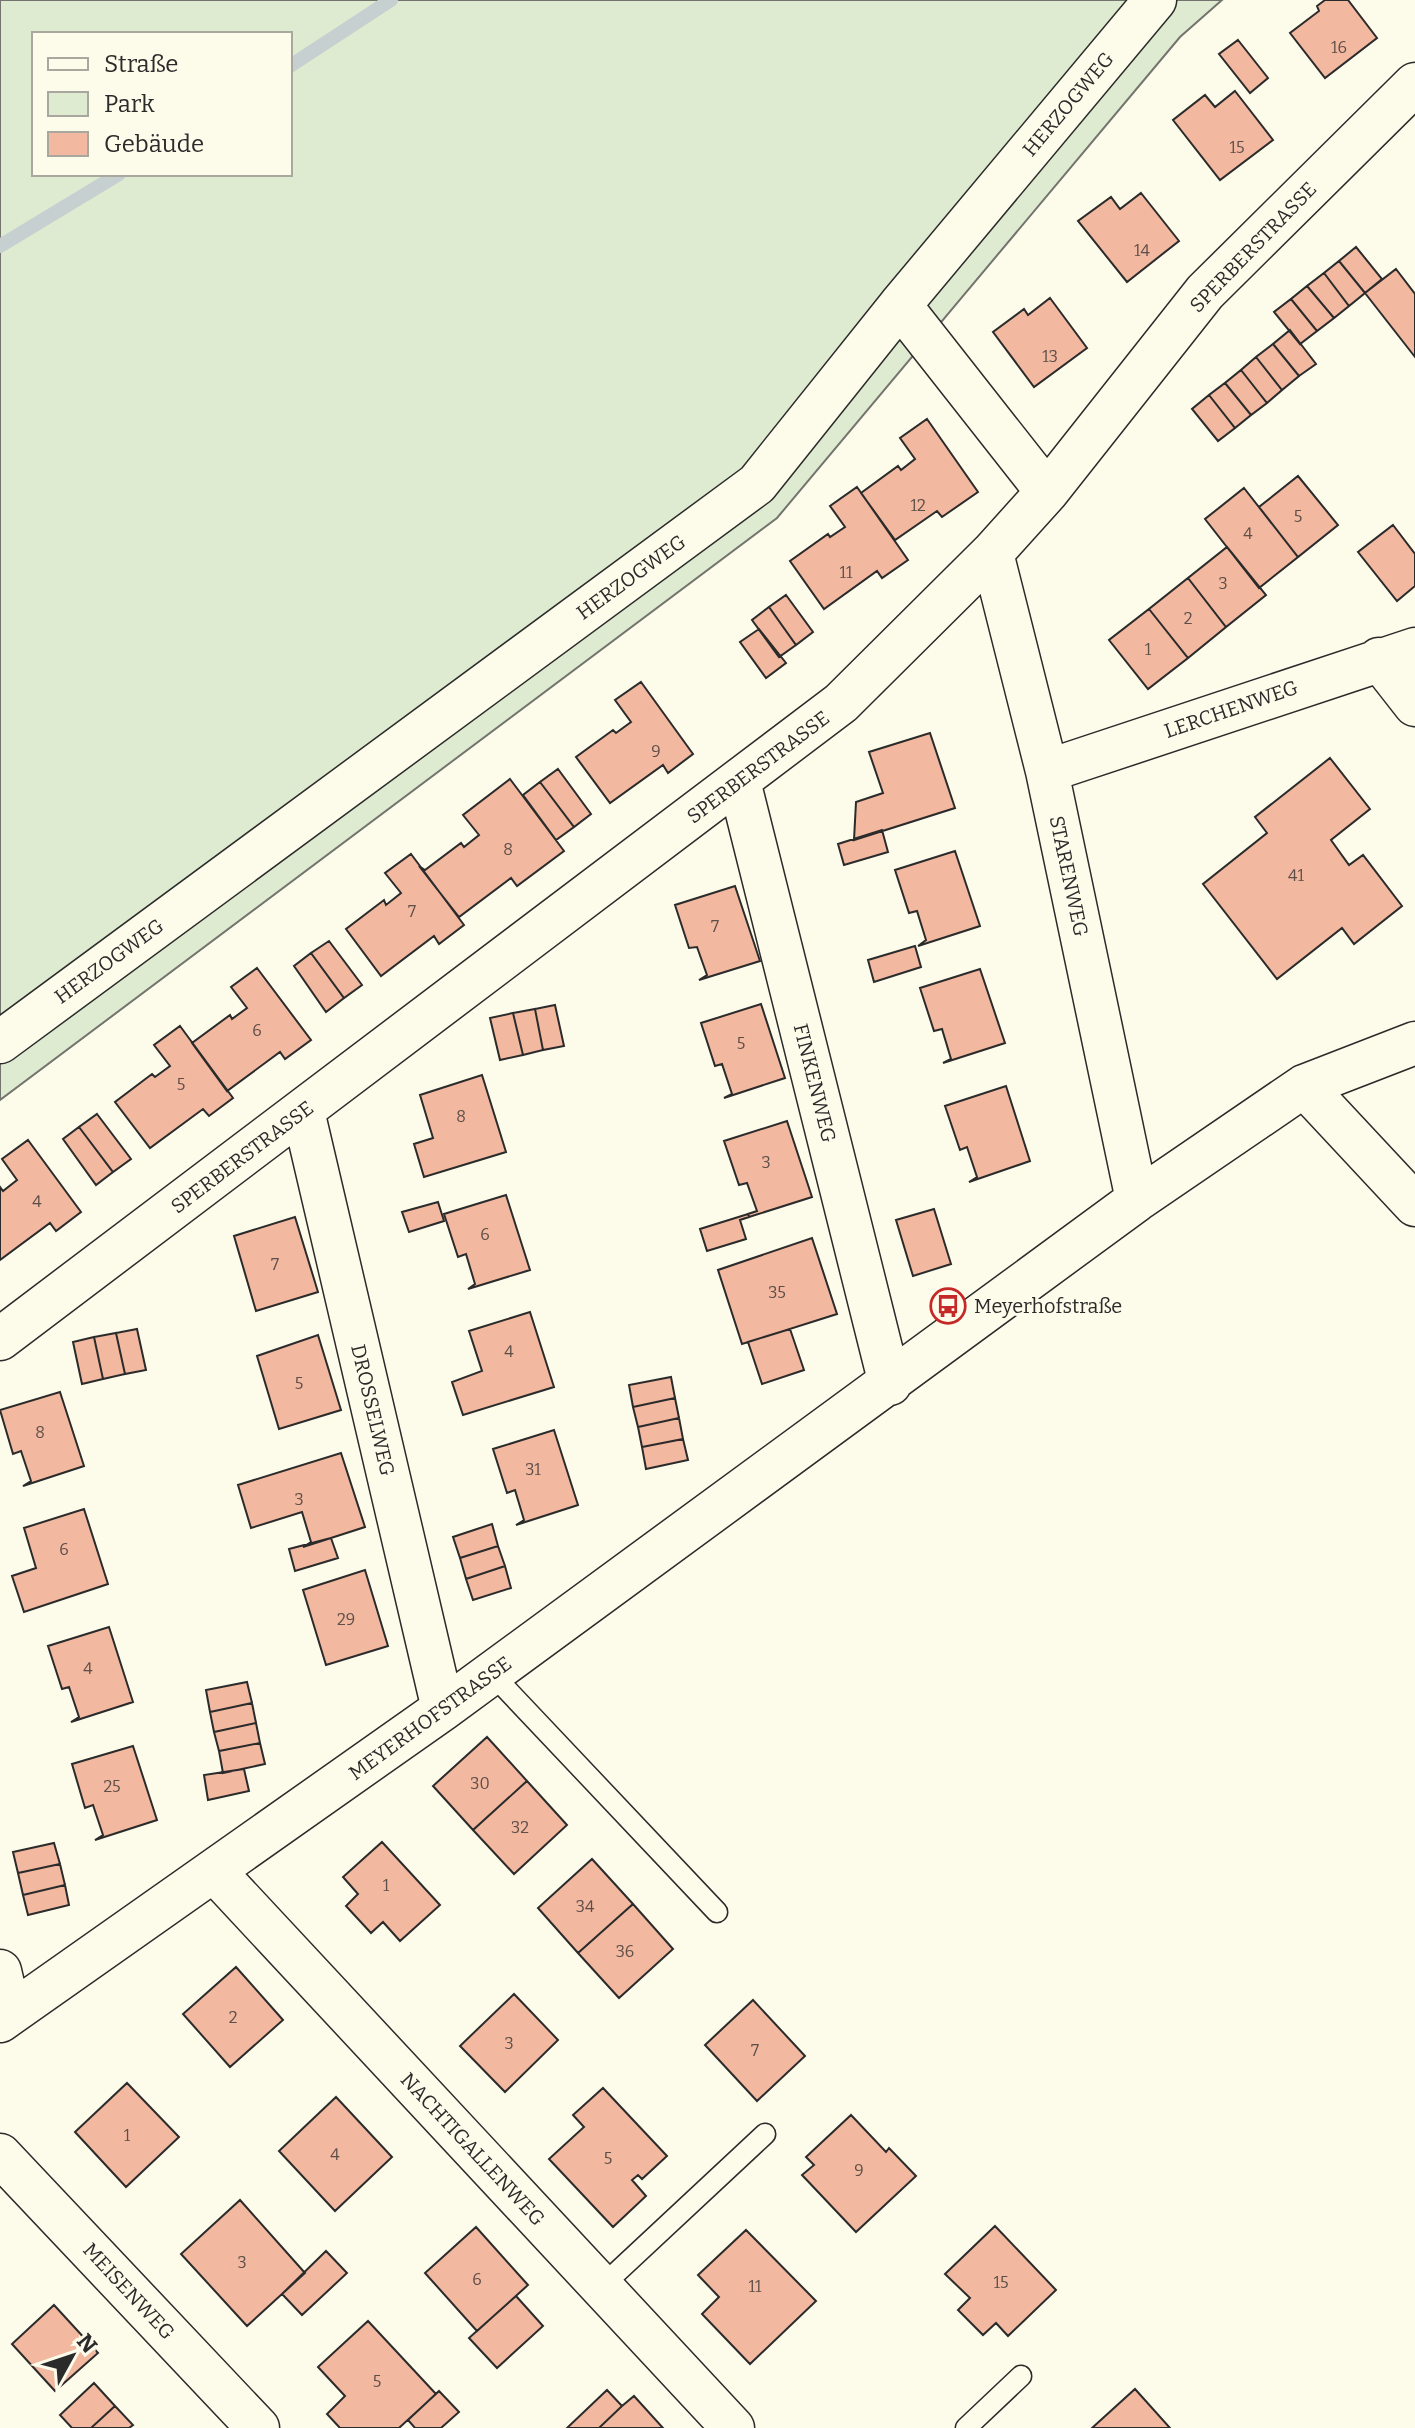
<svg xmlns="http://www.w3.org/2000/svg" width="1415" height="2428" font-family="Bitter,serif">
<style>
.green{fill:#deebd1;stroke:#74746e;stroke-width:2;fill-rule:evenodd}
.lines{fill:none;stroke-linecap:round;stroke-linejoin:round}
.stream{stroke:#c7d0d0;stroke-width:14}
.building{fill:#f2b8a0;stroke:#2b2b2b;stroke-width:2}
.lane-casing{stroke:#2b2b2b;stroke-width:23}
.street-casing{stroke:#2b2b2b;stroke-width:45}
.lane{stroke:#fdfbea;stroke-width:20}
.street{stroke:#fdfbea;stroke-width:42}
.labels{text-anchor:middle;dominant-baseline:central;stroke-width:6;stroke-linejoin:round;paint-order:stroke}
.number-label{font-size:16px;fill:#5d4e48}
.street-label{font-size:20px;fill:#2b2b2b;stroke:#fdfbea}
.poi-label{font-size:20px;fill:#2b2b2b;stroke:#fdfbea;text-anchor:start}
</style>
<rect width="100%" height="100%" fill="#fdfbea"/>
<path class="green" d="M 0,0 L 1222,0 L 1180,37 L 777,518 L 0,1100 ZM 34,34 L 290,34 L 290,174 L 34,174 Z"/>
<g class="lines">
<path class="stream" d="M 290,66 L 391,0
M 0,246 L 119,174"/>
</g>
<path class="building" d="M 1325,0 L 1348,0 L 1377,38 L 1325,78 L 1290,33 L 1319,11 L 1317,6 Z
M 1238,40 L 1268,78 L 1250,93 L 1219,54 Z
M 1235,91 L 1273,140 L 1220,180 L 1173,120 L 1205,95 L 1215,107 Z
M 1141,193 L 1179,241 L 1127,282 L 1078,221 L 1111,197 L 1120,209 Z
M 1356,247 L 1382,279 L 1365,293 L 1339,261 Z
M 1339,261 L 1365,293 L 1349,306 L 1324,273 Z
M 1396,269 L 1415,294 L 1415,357 L 1365,293 Z
M 1324,273 L 1349,306 L 1334,318 L 1307,286 Z
M 1307,286 L 1334,318 L 1317,331 L 1291,299 Z
M 1050,298 L 1087,348 L 1034,387 L 993,332 L 1024,309 L 1028,315 Z
M 1291,299 L 1317,331 L 1300,344 L 1274,312 Z
M 1290,330 L 1316,364 L 1299,376 L 1273,344 Z
M 1273,344 L 1299,376 L 1282,390 L 1256,357 Z
M 1256,357 L 1282,390 L 1267,403 L 1241,370 Z
M 1241,370 L 1267,403 L 1251,415 L 1225,383 Z
M 1225,383 L 1251,415 L 1235,428 L 1209,395 Z
M 1209,395 L 1235,428 L 1218,441 L 1192,409 Z
M 927,419 L 978,492 L 942,517 L 937,511 L 895,540 L 861,493 L 898,466 L 901,470 L 915,459 L 900,438 Z
M 1298,476 L 1338,525 L 1298,557 L 1259,507 Z
M 857,487 L 908,560 L 882,578 L 877,571 L 824,609 L 790,561 L 828,534 L 830,537 L 845,527 L 830,506 Z
M 1244,488 L 1298,557 L 1259,588 L 1205,519 Z
M 1393,525 L 1415,554 L 1415,586 L 1397,601 L 1358,552 Z
M 1227,547 L 1266,595 L 1226,627 L 1188,578 Z
M 1188,578 L 1226,627 L 1188,658 L 1149,609 Z
M 786,595 L 813,632 L 796,645 L 769,607 Z
M 769,607 L 796,645 L 779,657 L 752,620 Z
M 1149,609 L 1188,658 L 1148,689 L 1109,640 Z
M 759,629 L 786,663 L 766,678 L 740,642 Z
M 641,682 L 693,754 L 668,773 L 663,765 L 610,803 L 576,757 L 613,730 L 616,733 L 631,722 L 615,700 Z
M 930,733 L 955,808 L 854,840 L 856,802 L 883,793 L 869,752 Z
M 1330,758 L 1370,809 L 1331,840 L 1349,865 L 1363,855 L 1402,906 L 1354,944 L 1342,928 L 1277,979 L 1203,884 L 1267,833 L 1255,817 Z
M 558,769 L 591,814 L 574,827 L 540,782 Z
M 510,779 L 564,851 L 517,886 L 511,878 L 459,917 L 419,866 L 425,870 L 461,843 L 464,847 L 479,835 L 463,815 Z
M 540,782 L 574,827 L 556,840 L 523,795 Z
M 882,830 L 888,852 L 844,865 L 838,844 Z
M 955,851 L 980,926 L 918,946 L 926,940 L 917,911 L 909,913 L 895,870 Z
M 411,854 L 464,925 L 439,944 L 434,936 L 381,976 L 346,929 L 384,900 L 386,905 L 401,893 L 385,873 Z
M 735,886 L 760,961 L 699,980 L 707,975 L 697,947 L 689,948 L 675,905 Z
M 329,941 L 362,985 L 344,998 L 311,953 Z
M 915,946 L 921,967 L 874,982 L 868,960 Z
M 311,953 L 344,998 L 326,1012 L 294,966 Z
M 257,968 L 311,1040 L 285,1059 L 280,1052 L 227,1091 L 192,1043 L 230,1015 L 232,1019 L 247,1008 L 231,987 Z
M 980,969 L 1005,1043 L 943,1063 L 951,1059 L 942,1029 L 934,1031 L 920,988 Z
M 761,1004 L 785,1078 L 724,1098 L 732,1094 L 722,1064 L 715,1066 L 701,1023 Z
M 555,1005 L 564,1046 L 543,1050 L 535,1009 Z
M 535,1009 L 543,1050 L 523,1055 L 513,1013 Z
M 513,1013 L 523,1055 L 500,1060 L 490,1018 Z
M 180,1026 L 233,1098 L 209,1116 L 203,1109 L 150,1148 L 115,1102 L 152,1074 L 155,1077 L 170,1066 L 154,1045 Z
M 482,1075 L 506,1152 L 424,1177 L 414,1144 L 433,1138 L 420,1095 Z
M 1006,1086 L 1030,1161 L 969,1182 L 977,1177 L 967,1147 L 960,1150 L 945,1106 Z
M 97,1114 L 131,1159 L 113,1172 L 79,1127 Z
M 787,1121 L 812,1197 L 749,1217 L 748,1214 L 757,1211 L 747,1183 L 739,1185 L 724,1141 Z
M 79,1127 L 113,1172 L 96,1185 L 63,1139 Z
M 28,1140 L 81,1212 L 56,1231 L 50,1223 L 0,1260 L 0,1187 L 3,1191 L 17,1180 L 2,1159 Z
M 506,1195 L 530,1270 L 468,1289 L 475,1284 L 466,1254 L 458,1257 L 444,1214 Z
M 438,1202 L 444,1221 L 409,1232 L 402,1212 Z
M 934,1209 L 951,1264 L 913,1276 L 896,1220 Z
M 748,1214 L 749,1217 L 740,1220 L 746,1239 L 707,1251 L 700,1229 Z
M 295,1217 L 318,1292 L 256,1311 L 234,1236 Z
M 812,1238 L 837,1314 L 742,1344 L 718,1270 Z
M 530,1312 L 554,1387 L 463,1415 L 452,1382 L 482,1371 L 469,1331 Z
M 137,1329 L 146,1370 L 125,1374 L 116,1333 Z
M 790,1329 L 804,1370 L 762,1384 L 748,1342 Z
M 116,1333 L 125,1374 L 103,1379 L 94,1337 Z
M 318,1335 L 341,1410 L 279,1429 L 257,1356 Z
M 94,1337 L 103,1379 L 82,1384 L 73,1342 Z
M 671,1377 L 675,1398 L 633,1407 L 629,1385 Z
M 60,1392 L 84,1466 L 23,1486 L 31,1481 L 21,1451 L 13,1454 L 0,1410 Z
M 675,1398 L 679,1418 L 638,1427 L 633,1407 Z
M 679,1418 L 683,1439 L 642,1447 L 638,1427 Z
M 554,1430 L 578,1505 L 516,1525 L 524,1520 L 515,1490 L 507,1493 L 493,1449 Z
M 683,1439 L 688,1460 L 646,1469 L 642,1447 Z
M 341,1453 L 365,1527 L 303,1547 L 311,1542 L 302,1512 L 251,1528 L 238,1485 Z
M 84,1509 L 108,1584 L 24,1612 L 12,1576 L 36,1568 L 24,1528 Z
M 492,1524 L 498,1546 L 460,1558 L 453,1537 Z
M 331,1538 L 338,1558 L 295,1571 L 289,1549 Z
M 498,1546 L 505,1566 L 466,1579 L 460,1558 Z
M 505,1566 L 511,1588 L 473,1600 L 466,1579 Z
M 365,1570 L 388,1646 L 326,1665 L 303,1590 Z
M 109,1627 L 133,1702 L 71,1722 L 79,1717 L 69,1687 L 62,1689 L 48,1646 Z
M 247,1682 L 252,1703 L 210,1712 L 206,1690 Z
M 252,1703 L 256,1723 L 214,1732 L 210,1712 Z
M 256,1723 L 260,1743 L 219,1751 L 214,1732 Z
M 487,1737 L 527,1781 L 473,1830 L 433,1786 Z
M 260,1743 L 265,1764 L 223,1773 L 219,1751 Z
M 133,1746 L 157,1820 L 95,1840 L 103,1835 L 93,1805 L 85,1808 L 72,1764 Z
M 244,1769 L 249,1791 L 208,1800 L 204,1775 Z
M 527,1781 L 567,1825 L 514,1874 L 473,1830 Z
M 382,1842 L 440,1905 L 400,1941 L 383,1922 L 371,1933 L 346,1906 L 358,1894 L 343,1877 Z
M 54,1843 L 60,1864 L 18,1873 L 13,1852 Z
M 592,1859 L 633,1904 L 578,1953 L 538,1908 Z
M 60,1864 L 65,1885 L 23,1895 L 18,1873 Z
M 65,1885 L 69,1905 L 28,1915 L 23,1895 Z
M 633,1904 L 673,1949 L 619,1998 L 578,1953 Z
M 236,1967 L 283,2020 L 230,2067 L 183,2014 Z
M 514,1994 L 558,2040 L 505,2092 L 460,2046 Z
M 753,2000 L 805,2056 L 757,2101 L 705,2045 Z
M 127,2083 L 179,2137 L 126,2187 L 75,2132 Z
M 603,2088 L 667,2156 L 642,2179 L 638,2175 L 632,2180 L 646,2196 L 613,2227 L 549,2159 L 584,2127 L 573,2115 Z
M 336,2097 L 392,2157 L 335,2211 L 279,2151 Z
M 851,2115 L 886,2152 L 889,2148 L 916,2176 L 856,2232 L 802,2175 L 814,2165 L 806,2157 Z
M 240,2200 L 305,2273 L 247,2326 L 181,2254 Z
M 995,2226 L 1056,2290 L 1008,2336 L 996,2323 L 983,2335 L 958,2310 L 970,2298 L 945,2274 Z
M 476,2227 L 528,2285 L 477,2331 L 425,2273 Z
M 746,2230 L 816,2301 L 750,2364 L 702,2314 L 719,2297 L 698,2275 Z
M 326,2251 L 347,2273 L 302,2315 L 282,2294 Z
M 516,2296 L 543,2326 L 497,2368 L 469,2338 Z
M 54,2305 L 98,2353 L 55,2391 L 12,2344 Z
M 368,2321 L 436,2394 L 399,2428 L 340,2428 L 327,2414 L 345,2396 L 318,2367 Z
M 94,2383 L 115,2406 L 91,2428 L 72,2428 L 60,2415 Z
M 1135,2389 L 1170,2428 L 1092,2428 Z
M 607,2390 L 622,2406 L 599,2428 L 567,2428 Z
M 439,2391 L 459,2412 L 441,2428 L 415,2428 L 408,2420 Z
M 634,2396 L 663,2428 L 599,2428 L 622,2406 Z
M 115,2406 L 133,2425 L 129,2428 L 91,2428 Z"/>
<g class="lines">
<defs>
<path id="lane" d="M 492,1674 L 717,1912
M 601,2287 L 765,2134
M 966,2428 L 1021,2376"/>
<path id="street" d="M 900,305 L 1047,492
M 992,553 L 1047,771 L 1137,1200
M 1379,659 L 1415,705
M 1047,771 L 1415,649
M 739,781 L 890,1384
M 0,1042 L 757,484 L 900,305 L 1155,0
M 1304,1086 L 1415,1205
M 303,1111 L 443,1709
M 0,1339 L 841,703 L 992,553 L 1047,492 L 1205,292 L 1415,84
M 214,1871 L 733,2428
M 0,1971 L 10,2014
M 0,2021 L 443,1709 L 1137,1200 L 1304,1086 L 1415,1043
M 0,2155 L 258,2428"/>
</defs>
<use href="#lane" class="lane-casing"/>
<use href="#street" class="street-casing"/>
<use href="#lane" class="lane"/>
<use href="#street" class="street"/>
</g>
<defs>
<symbol id="bus-ring" viewBox="-11 -11 22 22"><circle r="9.5" fill="#fdfbea" stroke="#c62828" stroke-width="1.5"/><path d="M-5-6H5V4H4V6H2V4H-2V6H-4V4H-5ZM-3.5-4V0h7V-4ZM-3.5 1.2v1.5H-2V1.2ZM2 1.2v1.5H3.5V1.2Z" fill="#c62828"/></symbol>
</defs>
<g fill-rule="evenodd">
<use href="#bus-ring" x="928" y="1286" width="40" height="40"/>
</g>
<g class="labels">
<g class="number-label">
<text x="1339" y="47">16</text>
<text x="1237" y="147">15</text>
<text x="1142" y="250">14</text>
<text x="1050" y="356">13</text>
<text x="918" y="505">12</text>
<text x="1298" y="516">5</text>
<text x="1248" y="533">4</text>
<text x="846" y="572">11</text>
<text x="1223" y="583">3</text>
<text x="1188" y="618">2</text>
<text x="1148" y="649">1</text>
<text x="656" y="751">9</text>
<text x="508" y="849">8</text>
<text x="1296" y="875">41</text>
<text x="412" y="911">7</text>
<text x="715" y="926">7</text>
<text x="257" y="1030">6</text>
<text x="741" y="1043">5</text>
<text x="181" y="1084">5</text>
<text x="461" y="1116">8</text>
<text x="766" y="1162">3</text>
<text x="37" y="1201">4</text>
<text x="485" y="1234">6</text>
<text x="275" y="1264">7</text>
<text x="777" y="1292">35</text>
<text x="509" y="1351">4</text>
<text x="299" y="1383">5</text>
<text x="40" y="1432">8</text>
<text x="533" y="1469">31</text>
<text x="299" y="1499">3</text>
<text x="64" y="1549">6</text>
<text x="346" y="1619">29</text>
<text x="88" y="1668">4</text>
<text x="480" y="1783">30</text>
<text x="112" y="1786">25</text>
<text x="520" y="1827">32</text>
<text x="386" y="1885">1</text>
<text x="585" y="1906">34</text>
<text x="625" y="1951">36</text>
<text x="233" y="2017">2</text>
<text x="509" y="2043">3</text>
<text x="755" y="2050">7</text>
<text x="127" y="2135">1</text>
<text x="335" y="2154">4</text>
<text x="608" y="2158">5</text>
<text x="859" y="2170">9</text>
<text x="242" y="2262">3</text>
<text x="477" y="2279">6</text>
<text x="1001" y="2282">15</text>
<text x="755" y="2286">11</text>
<text x="377" y="2381">5</text>
</g>
<g class="street-label">
<text transform="translate(1068 104) rotate(-50)">HERZOGWEG</text>
<text transform="translate(1253 247) rotate(-46)">SPERBERSTRASSE</text>
<text transform="translate(631 577) rotate(-36)">HERZOGWEG</text>
<text transform="translate(1231 709) rotate(-19)">LERCHENWEG</text>
<text transform="translate(758 767) rotate(-37)">SPERBERSTRASSE</text>
<text transform="translate(1069 876) rotate(78)">STARENWEG</text>
<text transform="translate(109 961) rotate(-36)">HERZOGWEG</text>
<text transform="translate(815 1083) rotate(76)">FINKENWEG</text>
<text transform="translate(242 1157) rotate(-37)">SPERBERSTRASSE</text>
<text transform="translate(373 1410) rotate(77)">DROSSELWEG</text>
<text transform="translate(430 1718) rotate(-36)">MEYERHOFSTRASSE</text>
<text transform="translate(473 2149) rotate(47)">NACHTIGALLENWEG</text>
<text transform="translate(129 2291) rotate(47)">MEISENWEG</text>
</g>
<g class="poi-label">
<text x="974" y="1306">Meyerhofstraße</text>
</g>
</g>
<rect x="32" y="32" width="260" height="144" fill="#fdfbea" stroke="#a9a89e" stroke-width="2"/>
<rect x="48" y="58" width="40" height="12" fill="#fdfbea" stroke="#a9a89e" stroke-width="2"/>
<text x="104" y="72" font-size="24" fill="#2b2b2b">Straße</text>
<rect x="48" y="92" width="40" height="24" fill="#deebd1" stroke="#a9a89e" stroke-width="2"/>
<text x="104" y="112" font-size="24" fill="#2b2b2b">Park</text>
<rect x="48" y="132" width="40" height="24" fill="#f2b8a0" stroke="#a9a89e" stroke-width="2"/>
<text x="104" y="152" font-size="24" fill="#2b2b2b">Gebäude</text>
<g transform="translate(72 2356) rotate(50)" stroke="#fdfbea" stroke-width="6" paint-order="stroke">
<path d="M0-6L14 30L0 20L-14 30Z" fill="#2b2b2b"/>
<text y="-12" font-size="22" font-weight="bold" text-anchor="middle" fill="#2b2b2b">N</text>
</g>
</svg>
